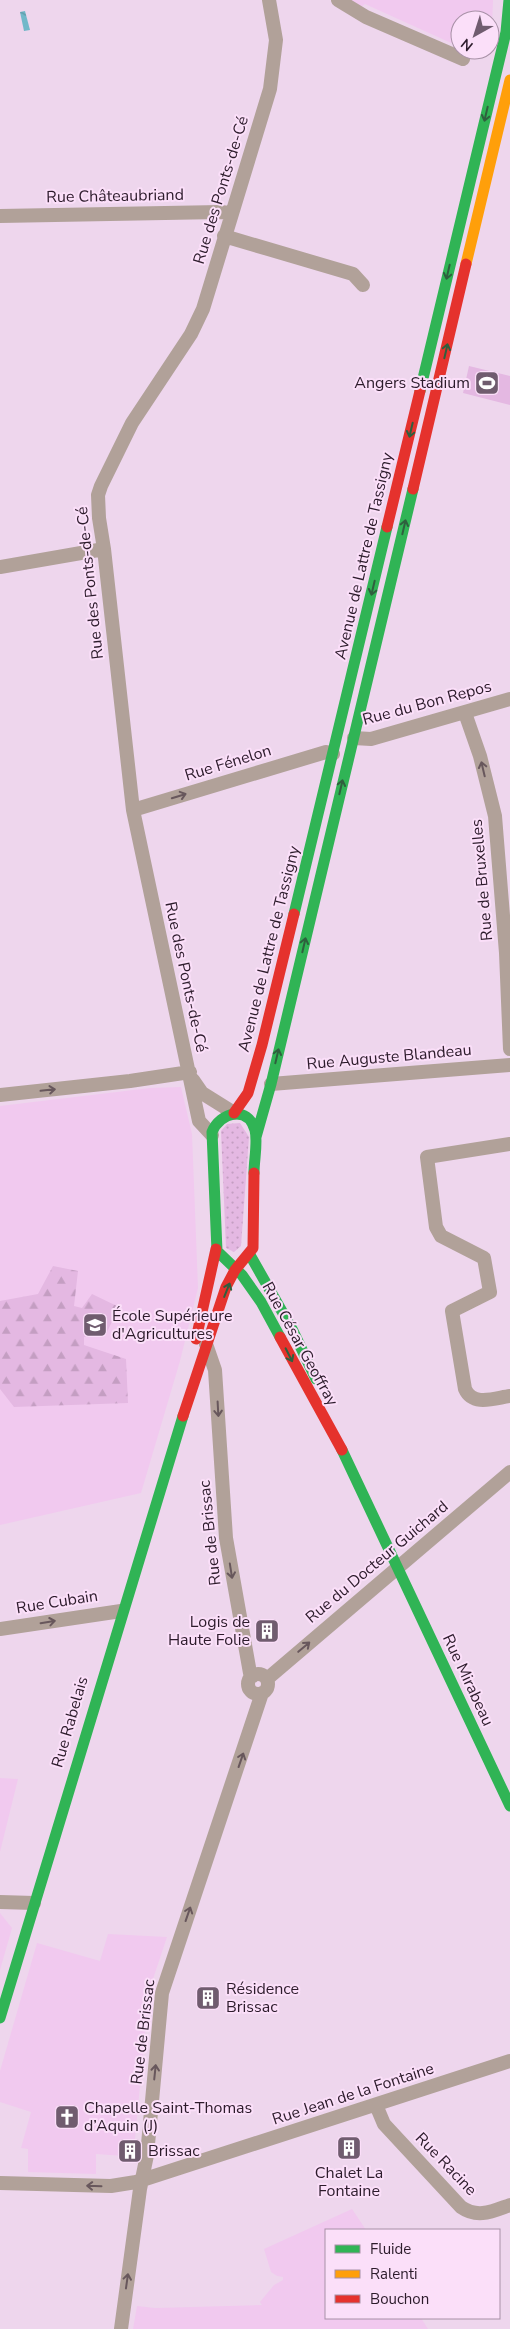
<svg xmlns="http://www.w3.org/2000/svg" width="510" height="2329" font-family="'Nunito Sans',sans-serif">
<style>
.built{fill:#f1c9ef}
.grass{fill:url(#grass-dots)}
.forest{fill:url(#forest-firs)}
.park{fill:#e4b8e2}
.water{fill:url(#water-ripples)}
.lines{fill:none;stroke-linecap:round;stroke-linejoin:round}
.street{stroke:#b1a199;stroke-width:14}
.fast{stroke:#30b455;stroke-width:11}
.slow{stroke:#ff9f0a;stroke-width:11}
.jam{stroke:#e5322d;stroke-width:11}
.oneway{stroke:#2e603e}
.oneway2{stroke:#68575c}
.labels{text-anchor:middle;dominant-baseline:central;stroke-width:4;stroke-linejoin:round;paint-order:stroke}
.street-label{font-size:16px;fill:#2c1b2b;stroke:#fbdff9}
.poi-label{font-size:16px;fill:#2c1b2b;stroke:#fbdff9;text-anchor:start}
</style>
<defs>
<pattern id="grass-dots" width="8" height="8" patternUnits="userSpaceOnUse" patternTransform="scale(1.25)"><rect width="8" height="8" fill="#e4b8e2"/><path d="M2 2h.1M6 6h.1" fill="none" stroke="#c49ec2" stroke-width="1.8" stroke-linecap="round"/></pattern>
<pattern id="forest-firs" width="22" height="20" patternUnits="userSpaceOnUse" patternTransform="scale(1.25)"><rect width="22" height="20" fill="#e4b8e2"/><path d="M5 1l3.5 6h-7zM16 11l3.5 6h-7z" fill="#c49ec2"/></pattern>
<pattern id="water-ripples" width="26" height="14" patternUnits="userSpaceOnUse" patternTransform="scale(1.25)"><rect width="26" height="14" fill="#71b8c9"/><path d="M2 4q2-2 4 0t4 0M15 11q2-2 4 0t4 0" fill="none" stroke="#5d95a3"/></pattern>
</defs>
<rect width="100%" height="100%" fill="#eed6ed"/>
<path class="built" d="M 349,0 L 493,0 L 492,28 L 490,34 L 490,20 L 460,20 L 460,47 L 365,4 L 361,7 Z
M 181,1087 L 192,1134 L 198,1288 L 180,1361 L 141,1493 L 0,1525 L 0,1106 L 150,1088 Z
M 0,1778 L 18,1779 L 0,1852 Z
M 0,1913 L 12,1928 L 0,1970 Z
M 108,1934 L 167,1937 L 149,1991 L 134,2149 L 125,2148 L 124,2156 L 96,2154 L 96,2174 L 28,2172 L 28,2149 L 21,2148 L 31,2112 L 0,2102 L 0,2071 L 37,1943 L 100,1961 Z
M 352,2209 L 366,2230 L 326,2230 L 326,2318 L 421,2318 L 428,2329 L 133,2329 L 137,2306 L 155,2308 L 262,2305 L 260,2302 L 274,2285 L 283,2280 L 283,2277 L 277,2276 L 271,2272 L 264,2249 Z"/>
<path class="grass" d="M 240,1123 L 249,1137 L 241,1246 L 234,1252 L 226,1248 L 221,1131 L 227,1124 Z"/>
<path class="forest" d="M 53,1266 L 78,1271 L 74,1306 L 82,1308 L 92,1294 L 119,1307 L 107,1332 L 84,1337 L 84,1345 L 126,1359 L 128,1403 L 14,1407 L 0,1389 L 0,1301 L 38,1294 Z"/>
<path class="park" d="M 469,366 L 510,376 L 510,405 L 463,393 Z"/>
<path class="water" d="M 25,11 L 30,30 L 24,31 L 20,12 Z"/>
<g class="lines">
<path class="street" d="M 338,0 L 366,17 L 463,59
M 0,216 L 220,212 L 231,213
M 224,236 L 353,274 L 363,285
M 0,567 L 104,549
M 465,713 L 480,756 L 495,816 L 506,953 L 510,1049
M 354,738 L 371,739 L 510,699
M 133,810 L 326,752 L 333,754
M 193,1080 L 202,1093 L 234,1113
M 271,1084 L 510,1065
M 0,1095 L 130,1081 L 190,1072
M 212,1135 L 199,1121 L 133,810 L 104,549 L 99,518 L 98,495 L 101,486 L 132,423 L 191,334 L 203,309 L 270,89 L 276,40 L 269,0
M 510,1144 L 427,1157 L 436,1227 L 441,1236 L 484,1258 L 490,1292 L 452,1311 L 465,1389 C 473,1407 495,1398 510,1396
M 206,1344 L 215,1370 L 226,1538 L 250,1673 L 253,1676
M 0,1629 L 121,1611
M248 1684a10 10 0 1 1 20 0a10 10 0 1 1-20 0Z
M 267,1679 L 510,1472
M 0,1902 L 34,1903
M 376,2105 L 384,2124 L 461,2207 C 478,2219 493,2211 510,2205
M 0,2183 L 111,2186 L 136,2182 L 510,2061
M 121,2329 L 140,2189 L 147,2155 L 162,1993 L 262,1693"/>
<path class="fast" d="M 420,391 L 506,32 L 509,0
M 294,914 L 387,527
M 256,1137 L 271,1084 L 413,489
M 254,1173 C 254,1160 258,1142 255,1130 C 248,1105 220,1112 212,1132 L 217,1251 L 242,1275 L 261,1302 L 280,1337
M 250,1255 L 292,1329 L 316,1379
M 342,1450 L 510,1806
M 0,2018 L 183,1416"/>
<path class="slow" d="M 466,264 L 510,80"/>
<path class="jam" d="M 413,489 L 466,264
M 387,527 L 420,391
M 234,1113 L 248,1093 L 262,1045 L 294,914
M 280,1337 L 342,1450
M 196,1339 L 216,1249
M 183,1416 L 226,1287 L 235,1270 L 253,1248 L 254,1173"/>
</g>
<defs><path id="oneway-shaft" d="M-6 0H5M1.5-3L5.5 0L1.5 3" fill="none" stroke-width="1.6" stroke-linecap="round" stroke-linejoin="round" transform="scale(1.25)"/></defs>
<g class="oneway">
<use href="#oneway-shaft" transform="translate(486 114) rotate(103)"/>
<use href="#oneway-shaft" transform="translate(448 272) rotate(103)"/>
<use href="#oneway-shaft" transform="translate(446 351) rotate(-77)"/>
<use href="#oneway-shaft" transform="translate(411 430) rotate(103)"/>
<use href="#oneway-shaft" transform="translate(404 527) rotate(-77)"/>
<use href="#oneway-shaft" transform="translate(373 588) rotate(103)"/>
<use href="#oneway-shaft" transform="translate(341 787) rotate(-77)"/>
<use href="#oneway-shaft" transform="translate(304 945) rotate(-77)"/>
<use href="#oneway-shaft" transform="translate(277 1056) rotate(-77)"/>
<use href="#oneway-shaft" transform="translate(227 1290) rotate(-68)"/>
<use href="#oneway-shaft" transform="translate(289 1355) rotate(63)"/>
</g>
<g class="oneway2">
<use href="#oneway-shaft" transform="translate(483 769) rotate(-103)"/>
<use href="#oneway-shaft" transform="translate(179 796) rotate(-17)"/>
<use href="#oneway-shaft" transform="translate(48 1090) rotate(-6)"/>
<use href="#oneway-shaft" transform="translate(218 1409) rotate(87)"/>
<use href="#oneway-shaft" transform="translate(231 1571) rotate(81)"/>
<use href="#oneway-shaft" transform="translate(48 1622) rotate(-9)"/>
<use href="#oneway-shaft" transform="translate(304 1647) rotate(-40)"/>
<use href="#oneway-shaft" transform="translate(241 1760) rotate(-71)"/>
<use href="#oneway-shaft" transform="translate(188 1914) rotate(-71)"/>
<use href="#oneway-shaft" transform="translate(155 2072) rotate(-84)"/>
<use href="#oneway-shaft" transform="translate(94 2186) rotate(-178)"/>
<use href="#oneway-shaft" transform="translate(127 2281) rotate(-82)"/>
</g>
<defs>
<symbol id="stadium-square" viewBox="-11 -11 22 22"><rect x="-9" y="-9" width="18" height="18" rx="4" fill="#705c6f" stroke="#fbdff9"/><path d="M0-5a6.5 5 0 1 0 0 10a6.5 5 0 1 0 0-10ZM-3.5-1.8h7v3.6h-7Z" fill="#fff"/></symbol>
<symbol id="university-square" viewBox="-11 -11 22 22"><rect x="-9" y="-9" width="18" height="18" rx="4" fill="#705c6f" stroke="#fbdff9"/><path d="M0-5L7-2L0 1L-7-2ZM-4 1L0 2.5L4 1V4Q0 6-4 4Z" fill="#fff"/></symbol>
<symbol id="building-square" viewBox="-11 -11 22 22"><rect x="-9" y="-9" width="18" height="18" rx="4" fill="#705c6f" stroke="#fbdff9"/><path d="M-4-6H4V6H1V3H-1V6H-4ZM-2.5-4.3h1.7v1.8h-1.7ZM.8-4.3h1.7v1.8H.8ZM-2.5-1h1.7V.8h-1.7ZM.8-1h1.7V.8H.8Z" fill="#fff"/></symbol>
<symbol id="church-square" viewBox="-11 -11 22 22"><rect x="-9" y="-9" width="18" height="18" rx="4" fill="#705c6f" stroke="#fbdff9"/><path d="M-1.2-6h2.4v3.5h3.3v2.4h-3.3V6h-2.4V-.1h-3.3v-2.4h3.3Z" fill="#fff"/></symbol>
</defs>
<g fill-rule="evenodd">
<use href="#stadium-square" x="473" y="369" width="28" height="28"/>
<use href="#university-square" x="81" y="1311" width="28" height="28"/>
<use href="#building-square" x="253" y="1617" width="28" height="28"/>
<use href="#building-square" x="194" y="1984" width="28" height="28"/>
<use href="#church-square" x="53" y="2103" width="28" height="28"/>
<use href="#building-square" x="335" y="2134" width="28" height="28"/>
<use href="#building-square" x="116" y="2137" width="28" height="28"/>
</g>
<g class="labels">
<g class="street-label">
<text transform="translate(221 190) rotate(-73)">Rue des Ponts-de-Cé</text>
<text transform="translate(115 196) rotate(-1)">Rue Châteaubriand</text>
<text transform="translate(364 556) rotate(-77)">Avenue de Lattre de Tassigny</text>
<text transform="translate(90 583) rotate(-96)">Rue des Ponts-de-Cé</text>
<text transform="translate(427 703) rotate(-15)">Rue du Bon Repos</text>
<text transform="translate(228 763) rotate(-17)">Rue Fénelon</text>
<text transform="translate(482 880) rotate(-95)">Rue de Bruxelles</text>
<text transform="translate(269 949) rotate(-76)">Avenue de Lattre de Tassigny</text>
<text transform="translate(186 977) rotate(78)">Rue des Ponts-de-Cé</text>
<text transform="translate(389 1057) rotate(-5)">Rue Auguste Blandeau</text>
<text transform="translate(300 1344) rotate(61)">Rue César Geoffray</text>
<text transform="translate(210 1533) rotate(-96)">Rue de Brissac</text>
<text transform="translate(377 1562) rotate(-40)">Rue du Docteur Guichard</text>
<text transform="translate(57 1602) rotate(-9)">Rue Cubain</text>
<text transform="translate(468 1680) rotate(65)">Rue Mirabeau</text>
<text transform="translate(70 1722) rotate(-74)">Rue Rabelais</text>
<text transform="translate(143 2032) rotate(-83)">Rue de Brissac</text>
<text transform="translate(353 2094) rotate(-18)">Rue Jean de la Fontaine</text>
<text transform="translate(446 2164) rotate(46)">Rue Racine</text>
</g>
<g class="poi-label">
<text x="470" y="383" text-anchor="end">Angers Stadium</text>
<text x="112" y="1316">École Supérieure<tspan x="112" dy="18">d'Agricultures</tspan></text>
<text x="250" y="1622" text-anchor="end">Logis de<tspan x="250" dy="18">Haute Folie</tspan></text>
<text x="226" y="1989">Résidence<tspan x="226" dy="18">Brissac</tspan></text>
<text x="84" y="2108">Chapelle Saint-Thomas<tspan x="84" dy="18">d’Aquin (J)</tspan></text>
<text x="148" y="2151">Brissac</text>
<text x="349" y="2173" text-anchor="middle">Chalet La<tspan x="349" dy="18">Fontaine</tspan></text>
</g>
</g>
<rect x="325" y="2229" width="175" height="90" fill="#fbdff9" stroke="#a891a7"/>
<rect x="335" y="2245" width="25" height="8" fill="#30b455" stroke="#a891a7"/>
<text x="370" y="2254" font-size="15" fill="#2c1b2b">Fluide</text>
<rect x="335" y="2270" width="25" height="8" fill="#ff9f0a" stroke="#a891a7"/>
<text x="370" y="2279" font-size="15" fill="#2c1b2b">Ralenti</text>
<rect x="335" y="2295" width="25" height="8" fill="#e5322d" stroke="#a891a7"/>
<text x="370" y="2304" font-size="15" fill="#2c1b2b">Bouchon</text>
<g transform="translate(475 35) rotate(219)"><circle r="24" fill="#fbdff9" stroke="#a891a7"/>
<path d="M0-4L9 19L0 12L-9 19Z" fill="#705c6f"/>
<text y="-8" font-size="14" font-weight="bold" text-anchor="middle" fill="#2c1b2b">N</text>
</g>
</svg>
